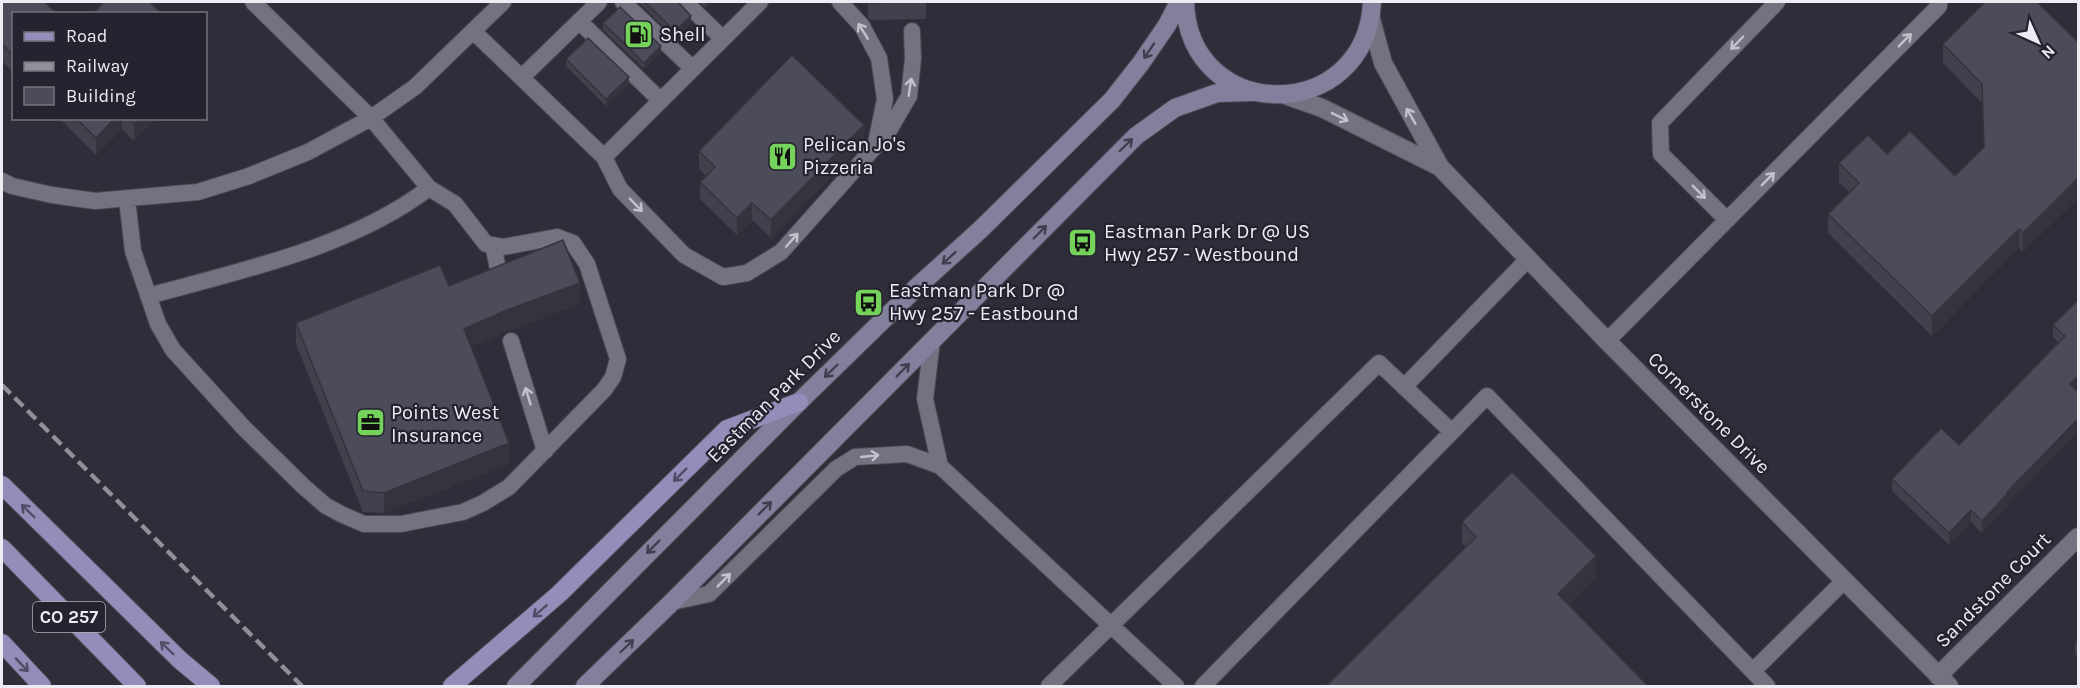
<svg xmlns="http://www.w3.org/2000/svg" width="2080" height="688" font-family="Karla,sans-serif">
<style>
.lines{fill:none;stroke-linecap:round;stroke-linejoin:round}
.lane-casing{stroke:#4a4953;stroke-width:18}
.street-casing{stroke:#4a4953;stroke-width:20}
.secondary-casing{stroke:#4a4953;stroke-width:20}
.primary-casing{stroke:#4a4953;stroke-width:20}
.lane{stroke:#747281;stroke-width:16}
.street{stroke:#747281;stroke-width:18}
.secondary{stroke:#83809d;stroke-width:18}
.primary{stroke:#938db9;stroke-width:18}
.rail{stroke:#91909a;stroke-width:4.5;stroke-dasharray:12 6;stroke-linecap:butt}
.wall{fill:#41404d}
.shaded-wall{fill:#35343e}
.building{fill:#4c4b59;stroke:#35343e;stroke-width:1.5}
.oneway{stroke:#c3c1cc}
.oneway2{stroke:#403f50}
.oneway3{stroke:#504d66}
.labels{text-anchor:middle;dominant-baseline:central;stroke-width:4.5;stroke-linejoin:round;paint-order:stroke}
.shield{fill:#24232f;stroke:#b1b0ba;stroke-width:1.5}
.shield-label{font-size:18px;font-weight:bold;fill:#edecf5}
.poi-label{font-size:20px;fill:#edecf5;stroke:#24232f;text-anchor:start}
.street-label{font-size:20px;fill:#edecf5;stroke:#24232f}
</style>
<rect width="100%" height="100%" fill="#2e2d39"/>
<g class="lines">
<defs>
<path id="lane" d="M 623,2 L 693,69
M 685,2 L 723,39
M 840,2 L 862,26 L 879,58 L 885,99 L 876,143
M 579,21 L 661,101
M 473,31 L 604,157 L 760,2
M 522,77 L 599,2
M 604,157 L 620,189 L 684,255 L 723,277 L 747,273 L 781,252 L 888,132 L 909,96 L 913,59 L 912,31
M 2,181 L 12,186 L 52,195 L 95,201 L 198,192 L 249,176 L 308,152 L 371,118 L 415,87 L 503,2
M 127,199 L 133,251 L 158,324 L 173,350 L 244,428 L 303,486 L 326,506 L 343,515 L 364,524 L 401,524 L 463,512 L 483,503 L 509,487 L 604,390 L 613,377 L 618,359 L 587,264 L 573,243 L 557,237 L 503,247 L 486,244 L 455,204 L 429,188 L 371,118 L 253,2
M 1727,220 L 1661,154 L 1660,123 L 1777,2
M 493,245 L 499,274
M 148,296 C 240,271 352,247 429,188
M 511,341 L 545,451
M 932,341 L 925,399 L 940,466
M 1607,341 L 1939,6 L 1939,2
M 1404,387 L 1528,259
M 672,602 L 709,594 L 836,469 L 855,457 L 907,454 L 940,466 L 1176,686
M 1753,671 L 1844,581
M 1049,686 L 1379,363 L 1452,432
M 1203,686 L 1487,396 L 1767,686"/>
<path id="street" d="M 1371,19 L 1383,63 L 1440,167 L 1607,341 L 1949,686
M 1285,95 L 1322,108 L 1440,167
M 1938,676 L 2078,537"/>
<path id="secondary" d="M 1185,2 C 1189,125 1366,125 1372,2
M 516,686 L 799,402 L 918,286 L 980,230 L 1112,100 L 1141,63 L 1167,25 L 1179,2
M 585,686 L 672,602 L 1136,136 L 1175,108 L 1217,93 L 1254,92"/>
<path id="primary" d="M 2,485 L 180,660 L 211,686
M 2,548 L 137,686
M 2,643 L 42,686
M 452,686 L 559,594 L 727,429 L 799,402"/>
</defs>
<use href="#lane" class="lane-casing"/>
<use href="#street" class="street-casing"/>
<use href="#secondary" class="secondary-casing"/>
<use href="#primary" class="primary-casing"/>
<use href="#lane" class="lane"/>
<use href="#street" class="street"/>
<use href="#secondary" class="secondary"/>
<use href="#primary" class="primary"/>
<path class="rail" d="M 2,385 L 302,686"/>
</g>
<path class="wall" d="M 2,2 L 14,14 L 14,73 L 2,61 Z
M 638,2 L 678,2 L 691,22 L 675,38 Z
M 699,2 L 712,2 L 706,8 Z
M 868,2 L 926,2 L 926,19 L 871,20 L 868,17 Z
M 603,23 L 661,52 L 644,69 L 603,30 Z
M 2079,43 L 2079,197 L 2023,252 L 2019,248 L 1932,336 L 1828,233 L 1828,214 L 1849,192 L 1839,182 L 1839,163 L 1887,154 L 1955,176 L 1984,147 L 1982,103 L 1943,63 L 1943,44 Z
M 566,59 L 629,84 L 606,106 L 566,66 Z
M 59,118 L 156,118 L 134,141 L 122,129 L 96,155 Z
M 864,143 L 771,238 L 752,220 L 737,235 L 700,199 L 700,182 L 706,176 L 699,169 L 699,151 Z
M 449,286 L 580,304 L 507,331 L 471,347 L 509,464 L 384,513 L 363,512 L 296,344 L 296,323 Z
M 2079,299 L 2076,391 L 2008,503 L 2008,506 L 1982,533 L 1971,522 L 1949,545 L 1892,491 L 1892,479 L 1959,445 L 2058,342 L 2053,337 L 2053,325 Z
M 1462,522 L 1596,577 L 1568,605 L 1466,547 L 1462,543 Z
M 2079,638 L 2079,658 L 2075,654 L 2075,642 Z"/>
<path class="shaded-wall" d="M 706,2 L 712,2 L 706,8 Z
M 691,16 L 691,22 L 675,38 L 675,31 Z
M 661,46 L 661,52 L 644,69 L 644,63 Z
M 629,77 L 629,84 L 606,106 L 606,99 Z
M 115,118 L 122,118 L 122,129 L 96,155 L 96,138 Z
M 139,118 L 156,118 L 134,141 L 134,124 Z
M 864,125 L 864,143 L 771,238 L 771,220 Z
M 2079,177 L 2079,197 L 2023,252 L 2023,233 Z
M 752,203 L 752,220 L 737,235 L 737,218 Z
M 2019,229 L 2019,248 L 1932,336 L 1932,316 Z
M 580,283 L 580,304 L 507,331 L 464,350 L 464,329 L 507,310 Z
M 2079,375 L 2079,388 L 2070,397 L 2070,384 Z
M 2079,418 L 2079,431 L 2008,503 L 2008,506 L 1982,533 L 1982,521 L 2007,492 Z
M 509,443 L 509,464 L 384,513 L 384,493 Z
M 1971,510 L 1971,522 L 1949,545 L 1949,533 Z
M 1596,556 L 1596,577 L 1558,615 L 1558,594 Z"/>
<path class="building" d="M 2,2 L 45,2 L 57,14 L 14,14 L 14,56 L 2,44 Z
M 104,2 L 150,2 L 162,14 L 92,14 Z
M 645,2 L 678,2 L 691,16 L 675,31 Z
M 870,2 L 915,2 L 871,3 Z
M 1985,2 L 2037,2 L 2079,43 L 2079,177 L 2023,233 L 2019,229 L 1932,316 L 1828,214 L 1859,183 L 1839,163 L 1868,135 L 1887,154 L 1910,131 L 1955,176 L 1984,147 L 1982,84 L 1943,44 Z
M 620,7 L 661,46 L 644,63 L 603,23 Z
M 588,38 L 629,77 L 606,99 L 566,59 Z
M 792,55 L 864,125 L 771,220 L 752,203 L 737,218 L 700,182 L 715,167 L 699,151 Z
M 76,118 L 115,118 L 96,138 Z
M 129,118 L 139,118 L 134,124 Z
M 563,240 L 580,283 L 507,310 L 464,329 L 509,443 L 384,493 L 363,491 L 296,323 L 440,265 L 449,286 Z
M 2079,299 L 2079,375 L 2070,384 L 2079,393 L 2079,418 L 2007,492 L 2008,493 L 1982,521 L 1971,510 L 1949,533 L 1892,479 L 1941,428 L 1959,445 L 2065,336 L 2053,325 Z
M 1512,472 L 1596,556 L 1558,594 L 1649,687 L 1325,687 L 1476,537 L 1462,522 Z
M 2079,638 L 2079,645 L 2075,642 Z"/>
<defs><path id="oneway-shaft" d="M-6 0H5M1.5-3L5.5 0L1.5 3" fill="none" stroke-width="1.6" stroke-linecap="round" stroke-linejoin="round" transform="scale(1.5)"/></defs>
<g class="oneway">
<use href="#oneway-shaft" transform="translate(863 31) rotate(-122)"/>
<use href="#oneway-shaft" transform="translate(1905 40) rotate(-45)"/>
<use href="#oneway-shaft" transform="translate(1737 43) rotate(134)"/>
<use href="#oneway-shaft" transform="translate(910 87) rotate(-81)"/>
<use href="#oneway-shaft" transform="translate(1411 116) rotate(-120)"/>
<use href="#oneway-shaft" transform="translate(1340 117) rotate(26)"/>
<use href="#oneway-shaft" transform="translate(1768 179) rotate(-45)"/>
<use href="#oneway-shaft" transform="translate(1699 192) rotate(45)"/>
<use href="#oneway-shaft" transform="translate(636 205) rotate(46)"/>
<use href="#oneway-shaft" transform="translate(792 240) rotate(-48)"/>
<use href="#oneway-shaft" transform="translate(528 396) rotate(-107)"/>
<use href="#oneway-shaft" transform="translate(870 456) rotate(-6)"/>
<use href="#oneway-shaft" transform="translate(724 580) rotate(-45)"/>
</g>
<g class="oneway2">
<use href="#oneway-shaft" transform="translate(1149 51) rotate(124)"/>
<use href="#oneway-shaft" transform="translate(1126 145) rotate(-44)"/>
<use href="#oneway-shaft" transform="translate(1040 232) rotate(-46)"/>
<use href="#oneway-shaft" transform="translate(949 258) rotate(138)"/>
<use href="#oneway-shaft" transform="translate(903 370) rotate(-45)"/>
<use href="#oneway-shaft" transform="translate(831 371) rotate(136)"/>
<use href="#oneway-shaft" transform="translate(765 508) rotate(-45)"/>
<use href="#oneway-shaft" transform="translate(653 547) rotate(135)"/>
<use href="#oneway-shaft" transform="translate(627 646) rotate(-44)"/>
</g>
<g class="oneway3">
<use href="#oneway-shaft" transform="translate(680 475) rotate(135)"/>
<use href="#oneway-shaft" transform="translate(28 511) rotate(-136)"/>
<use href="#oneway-shaft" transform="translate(540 611) rotate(139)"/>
<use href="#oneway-shaft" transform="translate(167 648) rotate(-136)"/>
<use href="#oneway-shaft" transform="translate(22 665) rotate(47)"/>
</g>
<defs>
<symbol id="fuel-square" viewBox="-11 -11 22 22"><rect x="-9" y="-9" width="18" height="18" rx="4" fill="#75d25b" stroke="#24232f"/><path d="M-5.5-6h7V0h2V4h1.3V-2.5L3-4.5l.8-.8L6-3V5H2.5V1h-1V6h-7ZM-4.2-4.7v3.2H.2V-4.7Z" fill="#111"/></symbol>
<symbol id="restaurant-square" viewBox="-11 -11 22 22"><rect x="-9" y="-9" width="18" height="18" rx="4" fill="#75d25b" stroke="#24232f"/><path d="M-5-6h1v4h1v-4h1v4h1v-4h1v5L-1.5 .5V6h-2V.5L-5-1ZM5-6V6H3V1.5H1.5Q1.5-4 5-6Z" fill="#111"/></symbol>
<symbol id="bus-square" viewBox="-11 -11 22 22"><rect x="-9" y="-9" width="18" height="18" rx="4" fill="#75d25b" stroke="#24232f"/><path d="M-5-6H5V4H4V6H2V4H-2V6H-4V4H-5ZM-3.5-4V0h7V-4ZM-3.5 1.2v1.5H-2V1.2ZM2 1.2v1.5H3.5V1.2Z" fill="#111"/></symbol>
<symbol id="office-square" viewBox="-11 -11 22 22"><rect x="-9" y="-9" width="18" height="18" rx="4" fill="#75d25b" stroke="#24232f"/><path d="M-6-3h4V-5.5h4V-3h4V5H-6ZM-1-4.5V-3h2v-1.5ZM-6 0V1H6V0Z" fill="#111"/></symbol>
</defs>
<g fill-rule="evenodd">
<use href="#fuel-square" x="622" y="18" width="33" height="33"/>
<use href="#restaurant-square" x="766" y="140" width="33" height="33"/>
<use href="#bus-square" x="1066" y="226" width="33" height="33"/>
<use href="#bus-square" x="852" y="286" width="33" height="33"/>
<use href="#office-square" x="354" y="406" width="33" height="33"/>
</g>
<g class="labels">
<rect class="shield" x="33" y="602" width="72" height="30" rx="4.5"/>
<g class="shield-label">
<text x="69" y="617">CO 257</text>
</g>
<g class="poi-label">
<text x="660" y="34">Shell</text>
<text x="803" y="144">Pelican Jo's<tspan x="803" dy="23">Pizzeria</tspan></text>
<text x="1104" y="231">Eastman Park Dr @ US<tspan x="1104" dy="23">Hwy 257 - Westbound</tspan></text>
<text x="889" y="290">Eastman Park Dr @<tspan x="889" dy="23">Hwy 257 - Eastbound</tspan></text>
<text x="391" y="412">Points West<tspan x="391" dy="23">Insurance</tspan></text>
</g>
<g class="street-label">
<text transform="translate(774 396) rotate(-45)">Eastman Park Drive</text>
<text transform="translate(1709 413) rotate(45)">Cornerstone Drive</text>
<text transform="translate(1993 590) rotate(-45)">Sandstone Court</text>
</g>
</g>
<rect width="2080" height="688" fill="none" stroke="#edecf5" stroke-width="6"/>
<rect x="12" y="12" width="195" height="108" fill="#24232f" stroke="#74737e" stroke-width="1.5"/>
<rect x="24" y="32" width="30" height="9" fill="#938db9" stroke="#74737e" stroke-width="1.5"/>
<text x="66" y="42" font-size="18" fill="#edecf5">Road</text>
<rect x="24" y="62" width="30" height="9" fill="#91909a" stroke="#74737e" stroke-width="1.5"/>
<text x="66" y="72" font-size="18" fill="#edecf5">Railway</text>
<rect x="24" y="87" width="30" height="18" fill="#4c4b59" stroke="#74737e" stroke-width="1.5"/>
<text x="66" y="102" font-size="18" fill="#edecf5">Building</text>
<g transform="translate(2038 42) rotate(135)" stroke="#24232f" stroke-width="4.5" paint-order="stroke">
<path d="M0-4.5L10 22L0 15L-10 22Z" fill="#edecf5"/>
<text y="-9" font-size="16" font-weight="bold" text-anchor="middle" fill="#edecf5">N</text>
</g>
</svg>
